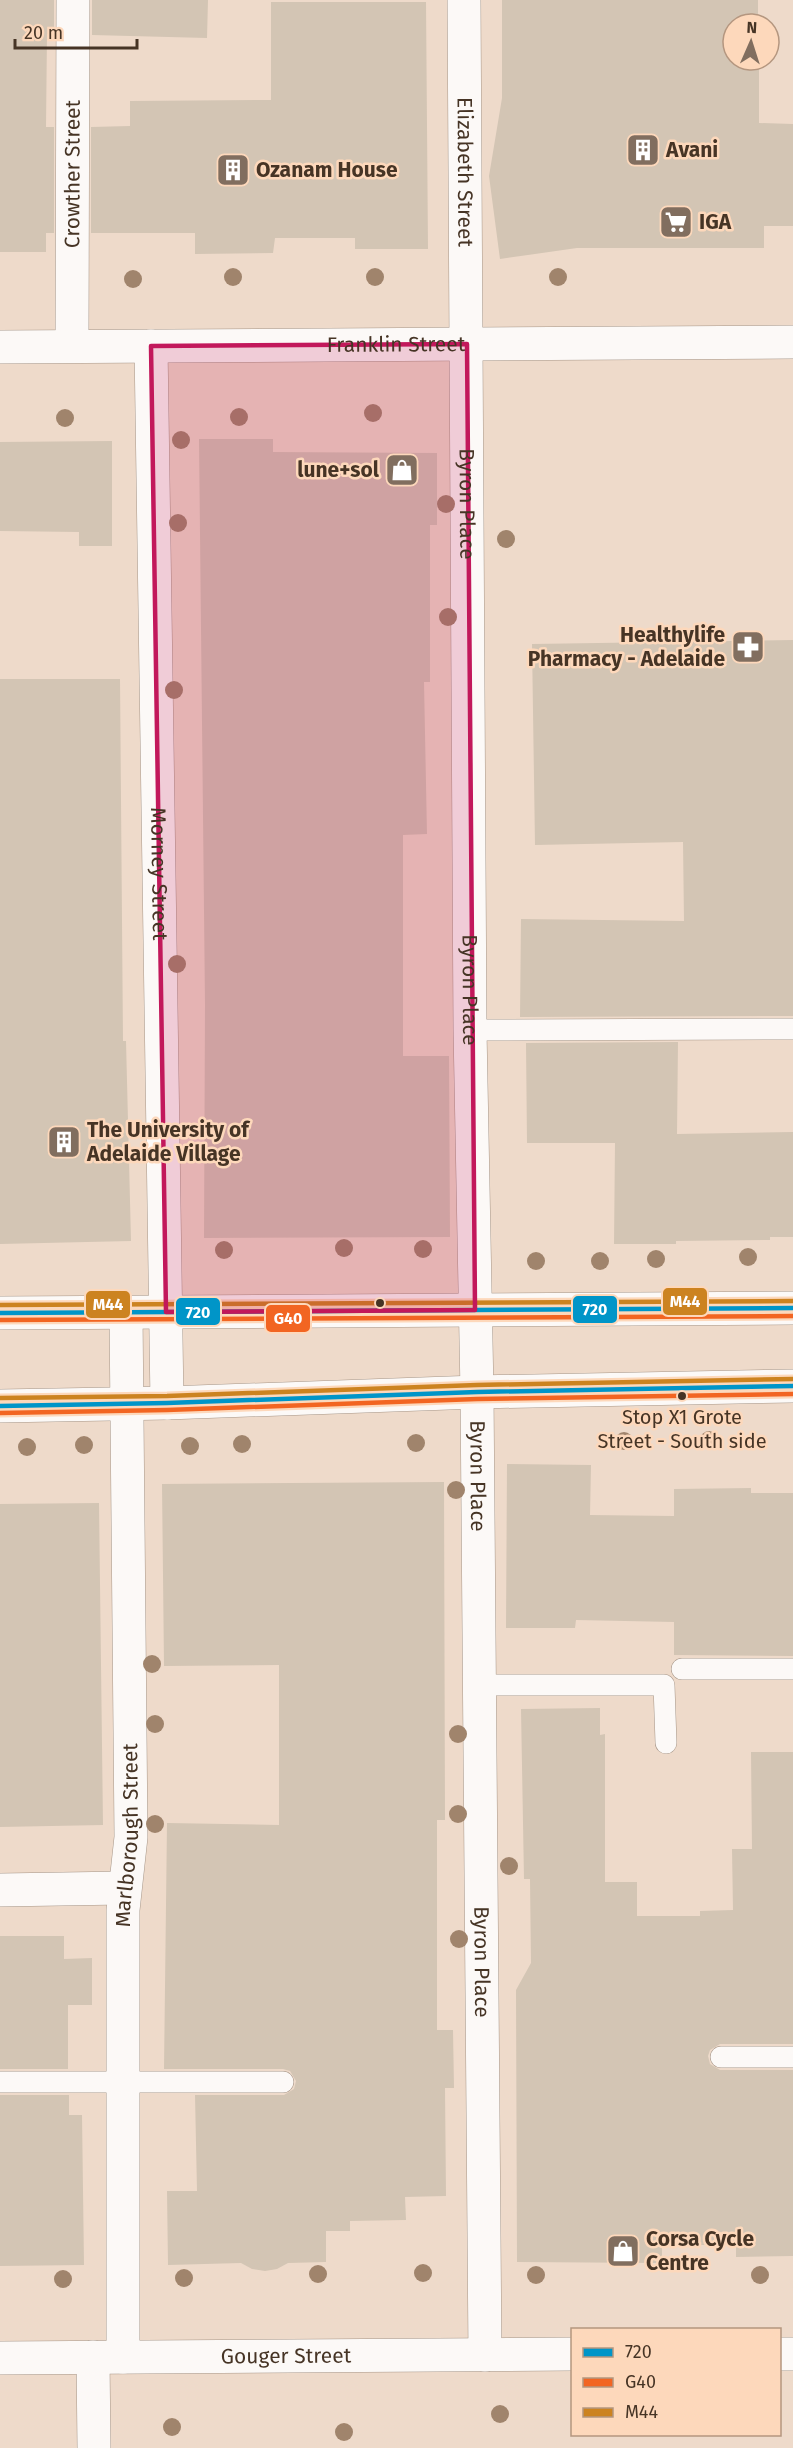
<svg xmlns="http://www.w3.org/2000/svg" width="793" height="2448" font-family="'Fira Sans',sans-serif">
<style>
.building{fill:#d3c5b4}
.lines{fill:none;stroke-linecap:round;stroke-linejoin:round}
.lane-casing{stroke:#a69688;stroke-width:22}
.street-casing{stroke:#a69688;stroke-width:34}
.secondary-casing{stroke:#a69688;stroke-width:34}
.lane{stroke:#fcf9f7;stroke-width:21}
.street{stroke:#fcf9f7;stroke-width:33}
.secondary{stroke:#fcf9f7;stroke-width:33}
.bus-1-casing{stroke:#fdd8bb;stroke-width:9}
.bus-2-casing{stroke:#fdd8bb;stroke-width:9}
.bus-3-casing{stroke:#fdd8bb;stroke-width:9}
.bus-1{stroke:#0095c8;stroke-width:4.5}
.bus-2{stroke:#f26522;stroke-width:4.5}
.bus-3{stroke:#cc8320;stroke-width:4.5}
.tree{fill:#a0846c}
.marked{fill:#c2185b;fill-opacity:0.2;stroke:#c2185b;stroke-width:4.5;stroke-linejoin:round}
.bus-dot{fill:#463425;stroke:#fdd8bb;stroke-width:2}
.labels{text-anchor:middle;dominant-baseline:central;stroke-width:5;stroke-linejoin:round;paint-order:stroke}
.bus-label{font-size:20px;fill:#463425;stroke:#fdd8bb}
.poi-label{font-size:21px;font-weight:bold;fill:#463425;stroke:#fdd8bb;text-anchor:start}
.street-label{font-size:21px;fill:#463425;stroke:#fdd8bb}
.line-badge{stroke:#fdd8bb;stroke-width:2}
.badge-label{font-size:16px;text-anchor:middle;font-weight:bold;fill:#fff}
</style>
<rect width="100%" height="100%" fill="#eedaca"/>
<path class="building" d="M 0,0 L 54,0 L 54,34 L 47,34 L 46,127 L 54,127 L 54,233 L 46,233 L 46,252 L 0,252 Z
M 92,0 L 208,0 L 207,38 L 92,35 Z
M 502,0 L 758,0 L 758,24 L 733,24 L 733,60 L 759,60 L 759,123 L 793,124 L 793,226 L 764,226 L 764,248 L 577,248 L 500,259 L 489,176 L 502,98 Z
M 271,2 L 426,2 L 428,249 L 355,249 L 355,238 L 275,238 L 273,253 L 195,254 L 195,233 L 91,233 L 91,127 L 130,126 L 130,101 L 271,100 Z
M 199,439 L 273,439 L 273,452 L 437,453 L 437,525 L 430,525 L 430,682 L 424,682 L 427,834 L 403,835 L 403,1056 L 449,1056 L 450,1237 L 204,1238 L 205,1005 Z
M 112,441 L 112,546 L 79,546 L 79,532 L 0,531 L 0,442 Z
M 793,640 L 793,1016 L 520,1017 L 521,919 L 684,921 L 683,842 L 535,845 L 532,644 Z
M 0,679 L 120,679 L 123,1041 L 126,1041 L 131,1241 L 0,1244 Z
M 678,1042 L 677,1134 L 793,1132 L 793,1237 L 770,1237 L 770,1240 L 676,1241 L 676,1244 L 614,1244 L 615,1143 L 527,1143 L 526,1043 Z
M 507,1464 L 591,1465 L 590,1515 L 674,1516 L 674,1489 L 751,1488 L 751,1493 L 793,1493 L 793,1656 L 674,1655 L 674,1622 L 576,1620 L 575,1628 L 506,1628 Z
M 444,1482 L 445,1820 L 437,1820 L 437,2030 L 453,2030 L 454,2088 L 445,2088 L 446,2196 L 405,2197 L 406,2220 L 350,2221 L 350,2231 L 326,2231 L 326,2262 L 288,2263 L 277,2269 L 265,2271 L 252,2269 L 241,2263 L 168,2265 L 167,2191 L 197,2191 L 195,2095 L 284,2095 L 294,2089 L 296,2081 L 290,2071 L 283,2069 L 164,2069 L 167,1823 L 279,1825 L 279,1665 L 164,1666 L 162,1484 Z
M 99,1503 L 103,1825 L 0,1827 L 0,1504 Z
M 600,1708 L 600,1735 L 605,1734 L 605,1882 L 637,1882 L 637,1916 L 700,1916 L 700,1911 L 733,1910 L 732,1849 L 752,1849 L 751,1752 L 793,1752 L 793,2044 L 720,2044 L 710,2050 L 708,2056 L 710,2064 L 720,2070 L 793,2070 L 793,2256 L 736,2257 L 736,2245 L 662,2245 L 662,2263 L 517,2262 L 516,1990 L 531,1963 L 530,1879 L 524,1879 L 521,1709 Z
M 0,1936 L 64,1936 L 64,1959 L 92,1958 L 92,2005 L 68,2005 L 68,2069 L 0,2069 Z
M 0,2095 L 69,2095 L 69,2115 L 82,2115 L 84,2265 L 0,2266 Z"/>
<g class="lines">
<defs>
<path id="lane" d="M 470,1030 L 793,1029
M 682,1669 L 793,1669
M 479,1685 L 664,1685 L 666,1743
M 721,2057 L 793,2057
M 0,2082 L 283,2082"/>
<g id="street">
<path id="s1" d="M 464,0 L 470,1030 L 477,1392 L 485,2355"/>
<path id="s2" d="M 72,346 L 73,0"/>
<path id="s3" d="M 151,346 L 167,1403"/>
<path d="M 0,1890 L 124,1888"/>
<path d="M 93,2357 L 94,2448"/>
<path id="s4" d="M 123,2357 L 123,1910 L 131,1837 L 126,1312"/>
</g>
<g id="secondary">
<path id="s5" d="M 0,347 L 793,342"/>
<path d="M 0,1313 L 793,1308"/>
<path d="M 0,1406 L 167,1403 L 477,1392 L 793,1386"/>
<path d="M 780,2354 L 793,2354"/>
<path id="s6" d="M 0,2358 L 572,2354"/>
</g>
</defs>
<use href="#lane" class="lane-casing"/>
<use href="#street" class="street-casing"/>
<use href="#secondary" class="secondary-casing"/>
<use href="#lane" class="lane"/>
<use href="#street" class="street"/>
<use href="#secondary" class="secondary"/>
<defs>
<path id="bus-1" d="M 0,1313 L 793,1308
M 0,1406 L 167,1403 L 477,1392 L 793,1386"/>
<path id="bus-2" d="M 0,1320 L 793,1316
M 0,1413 L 167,1410 L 477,1399 L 793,1394"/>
<path id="bus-3" d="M 0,1305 L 793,1301
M 0,1398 L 167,1396 L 477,1385 L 793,1379"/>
</defs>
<use href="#bus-1" class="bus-1-casing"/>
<use href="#bus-2" class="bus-2-casing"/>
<use href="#bus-3" class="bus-3-casing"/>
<use href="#bus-1" class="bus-1"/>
<use href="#bus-2" class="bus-2"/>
<use href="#bus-3" class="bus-3"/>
</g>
<g class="tree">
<circle cx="233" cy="277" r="9"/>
<circle cx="375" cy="277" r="9"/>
<circle cx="558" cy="277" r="9"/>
<circle cx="133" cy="279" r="9"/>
<circle cx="373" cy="413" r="9"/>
<circle cx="239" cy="417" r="9"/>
<circle cx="65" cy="418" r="9"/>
<circle cx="181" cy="440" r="9"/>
<circle cx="446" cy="504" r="9"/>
<circle cx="178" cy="523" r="9"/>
<circle cx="506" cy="539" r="9"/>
<circle cx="448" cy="617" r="9"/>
<circle cx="174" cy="690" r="9"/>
<circle cx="177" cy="964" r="9"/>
<circle cx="344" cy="1248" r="9"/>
<circle cx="423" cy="1249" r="9"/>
<circle cx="224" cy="1250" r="9"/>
<circle cx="748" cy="1257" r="9"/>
<circle cx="656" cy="1259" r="9"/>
<circle cx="536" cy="1261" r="9"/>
<circle cx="600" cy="1261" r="9"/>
<circle cx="709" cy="1440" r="9"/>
<circle cx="624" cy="1441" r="9"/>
<circle cx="416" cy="1443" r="9"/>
<circle cx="242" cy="1444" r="9"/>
<circle cx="84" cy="1445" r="9"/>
<circle cx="190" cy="1446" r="9"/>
<circle cx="27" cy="1447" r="9"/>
<circle cx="456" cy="1490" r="9"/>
<circle cx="152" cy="1664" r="9"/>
<circle cx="155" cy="1724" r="9"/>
<circle cx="458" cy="1734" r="9"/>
<circle cx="458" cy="1814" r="9"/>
<circle cx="155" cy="1824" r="9"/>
<circle cx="509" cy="1866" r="9"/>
<circle cx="459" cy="1939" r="9"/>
<circle cx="423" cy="2273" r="9"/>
<circle cx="318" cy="2274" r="9"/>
<circle cx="536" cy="2275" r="9"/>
<circle cx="760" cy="2275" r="9"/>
<circle cx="184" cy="2278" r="9"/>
<circle cx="63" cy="2279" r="9"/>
<circle cx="500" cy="2414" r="9"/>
<circle cx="172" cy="2427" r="9"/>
<circle cx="344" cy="2432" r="9"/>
</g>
<path class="marked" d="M 467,344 L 475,1310 L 166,1312 L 151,346 Z"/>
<defs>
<symbol id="building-square" viewBox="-11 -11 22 22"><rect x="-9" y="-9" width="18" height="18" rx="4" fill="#816e5f" stroke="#fdd8bb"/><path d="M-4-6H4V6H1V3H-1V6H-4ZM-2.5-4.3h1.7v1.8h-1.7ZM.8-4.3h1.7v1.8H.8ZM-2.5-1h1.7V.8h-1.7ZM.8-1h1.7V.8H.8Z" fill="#fff"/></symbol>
<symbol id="supermarket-square" viewBox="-11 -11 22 22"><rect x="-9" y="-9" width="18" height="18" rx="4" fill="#816e5f" stroke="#fdd8bb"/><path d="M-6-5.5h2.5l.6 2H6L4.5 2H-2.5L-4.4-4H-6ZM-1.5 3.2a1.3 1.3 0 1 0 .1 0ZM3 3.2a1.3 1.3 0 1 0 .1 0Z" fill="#fff"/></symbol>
<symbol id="shop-square" viewBox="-11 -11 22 22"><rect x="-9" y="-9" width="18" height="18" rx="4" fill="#816e5f" stroke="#fdd8bb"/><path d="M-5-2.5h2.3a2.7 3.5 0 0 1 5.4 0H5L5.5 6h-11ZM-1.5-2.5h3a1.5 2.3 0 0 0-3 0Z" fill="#fff"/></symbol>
<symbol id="pharmacy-square" viewBox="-11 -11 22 22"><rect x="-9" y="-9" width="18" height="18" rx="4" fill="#816e5f" stroke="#fdd8bb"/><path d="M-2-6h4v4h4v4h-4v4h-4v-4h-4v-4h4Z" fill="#fff"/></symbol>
</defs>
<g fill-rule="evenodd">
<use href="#building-square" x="624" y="131" width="38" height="38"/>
<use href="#building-square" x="214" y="151" width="38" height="38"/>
<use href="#supermarket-square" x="657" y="203" width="38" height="38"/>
<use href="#shop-square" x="383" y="451" width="38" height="38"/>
<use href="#pharmacy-square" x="729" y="628" width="38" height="38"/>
<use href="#building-square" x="45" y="1123" width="38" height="38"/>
<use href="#shop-square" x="604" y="2232" width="38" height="38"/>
</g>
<g class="bus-dot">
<circle cx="380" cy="1303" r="5"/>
<circle cx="682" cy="1396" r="5"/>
</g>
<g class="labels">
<g class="bus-label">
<text x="682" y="1417">Stop X1 Grote<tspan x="682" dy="24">Street - South side</tspan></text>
</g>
<g class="poi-label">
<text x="666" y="150">Avani</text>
<text x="256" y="170">Ozanam House</text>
<text x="699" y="222">IGA</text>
<text x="379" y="470" text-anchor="end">lune+sol</text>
<text x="725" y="635" text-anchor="end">Healthylife<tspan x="725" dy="24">Pharmacy - Adelaide</tspan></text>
<text x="87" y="1130">The University of<tspan x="87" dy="24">Adelaide Village</tspan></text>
<text x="646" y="2239">Corsa Cycle<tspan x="646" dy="24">Centre</tspan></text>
</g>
<g class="street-label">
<text stroke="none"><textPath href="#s1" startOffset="172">Elizabeth Street</textPath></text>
<text stroke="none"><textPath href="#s2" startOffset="172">Crowther Street</textPath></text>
<text stroke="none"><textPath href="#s5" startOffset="396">Franklin Street</textPath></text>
<text stroke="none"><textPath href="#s1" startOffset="504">Byron Place</textPath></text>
<text stroke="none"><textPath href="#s3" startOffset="528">Morney Street</textPath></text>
<text stroke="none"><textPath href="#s1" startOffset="990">Byron Place</textPath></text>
<text stroke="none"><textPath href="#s1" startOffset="1476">Byron Place</textPath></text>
<text stroke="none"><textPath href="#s4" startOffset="522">Marlborough Street</textPath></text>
<text stroke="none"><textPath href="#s1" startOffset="1962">Byron Place</textPath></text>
<text stroke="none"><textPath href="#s6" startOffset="286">Gouger Street</textPath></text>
</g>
</g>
<g class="line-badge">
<rect x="662" y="1287" width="46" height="29" rx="6" fill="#cc8320"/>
<rect x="85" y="1290" width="46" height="29" rx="6" fill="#cc8320"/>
<rect x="572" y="1295" width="46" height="29" rx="6" fill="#0095c8"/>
<rect x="175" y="1297" width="46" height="29" rx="6" fill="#0095c8"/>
<rect x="265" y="1304" width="46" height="29" rx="6" fill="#f26522"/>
</g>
<g class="badge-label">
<text x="685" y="1307">M44</text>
<text x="108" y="1310">M44</text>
<text x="595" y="1315">720</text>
<text x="198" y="1318">720</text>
<text x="288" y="1324">G40</text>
</g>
<rect x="571" y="2328" width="210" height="108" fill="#fdd8bb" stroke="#b4967f" stroke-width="1.5"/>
<rect x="583" y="2348" width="30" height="9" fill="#0095c8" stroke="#b4967f" stroke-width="1.5"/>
<text x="625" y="2358" font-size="18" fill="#463425">720</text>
<rect x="583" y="2378" width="30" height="9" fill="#f26522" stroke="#b4967f" stroke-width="1.5"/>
<text x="625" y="2388" font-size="18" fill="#463425">G40</text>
<rect x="583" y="2408" width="30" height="9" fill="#cc8320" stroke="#b4967f" stroke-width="1.5"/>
<text x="625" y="2418" font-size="18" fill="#463425">M44</text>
<g transform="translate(751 42) rotate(3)"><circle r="28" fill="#fdd8bb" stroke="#b4967f" stroke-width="1.5"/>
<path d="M0-4.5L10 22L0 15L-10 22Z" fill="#816e5f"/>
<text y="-9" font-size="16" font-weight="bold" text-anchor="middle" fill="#463425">N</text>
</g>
<path d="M15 39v9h122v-9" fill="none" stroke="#463425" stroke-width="3"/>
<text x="24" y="39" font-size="18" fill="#463425" stroke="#fdd8bb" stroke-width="4.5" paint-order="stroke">20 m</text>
</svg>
